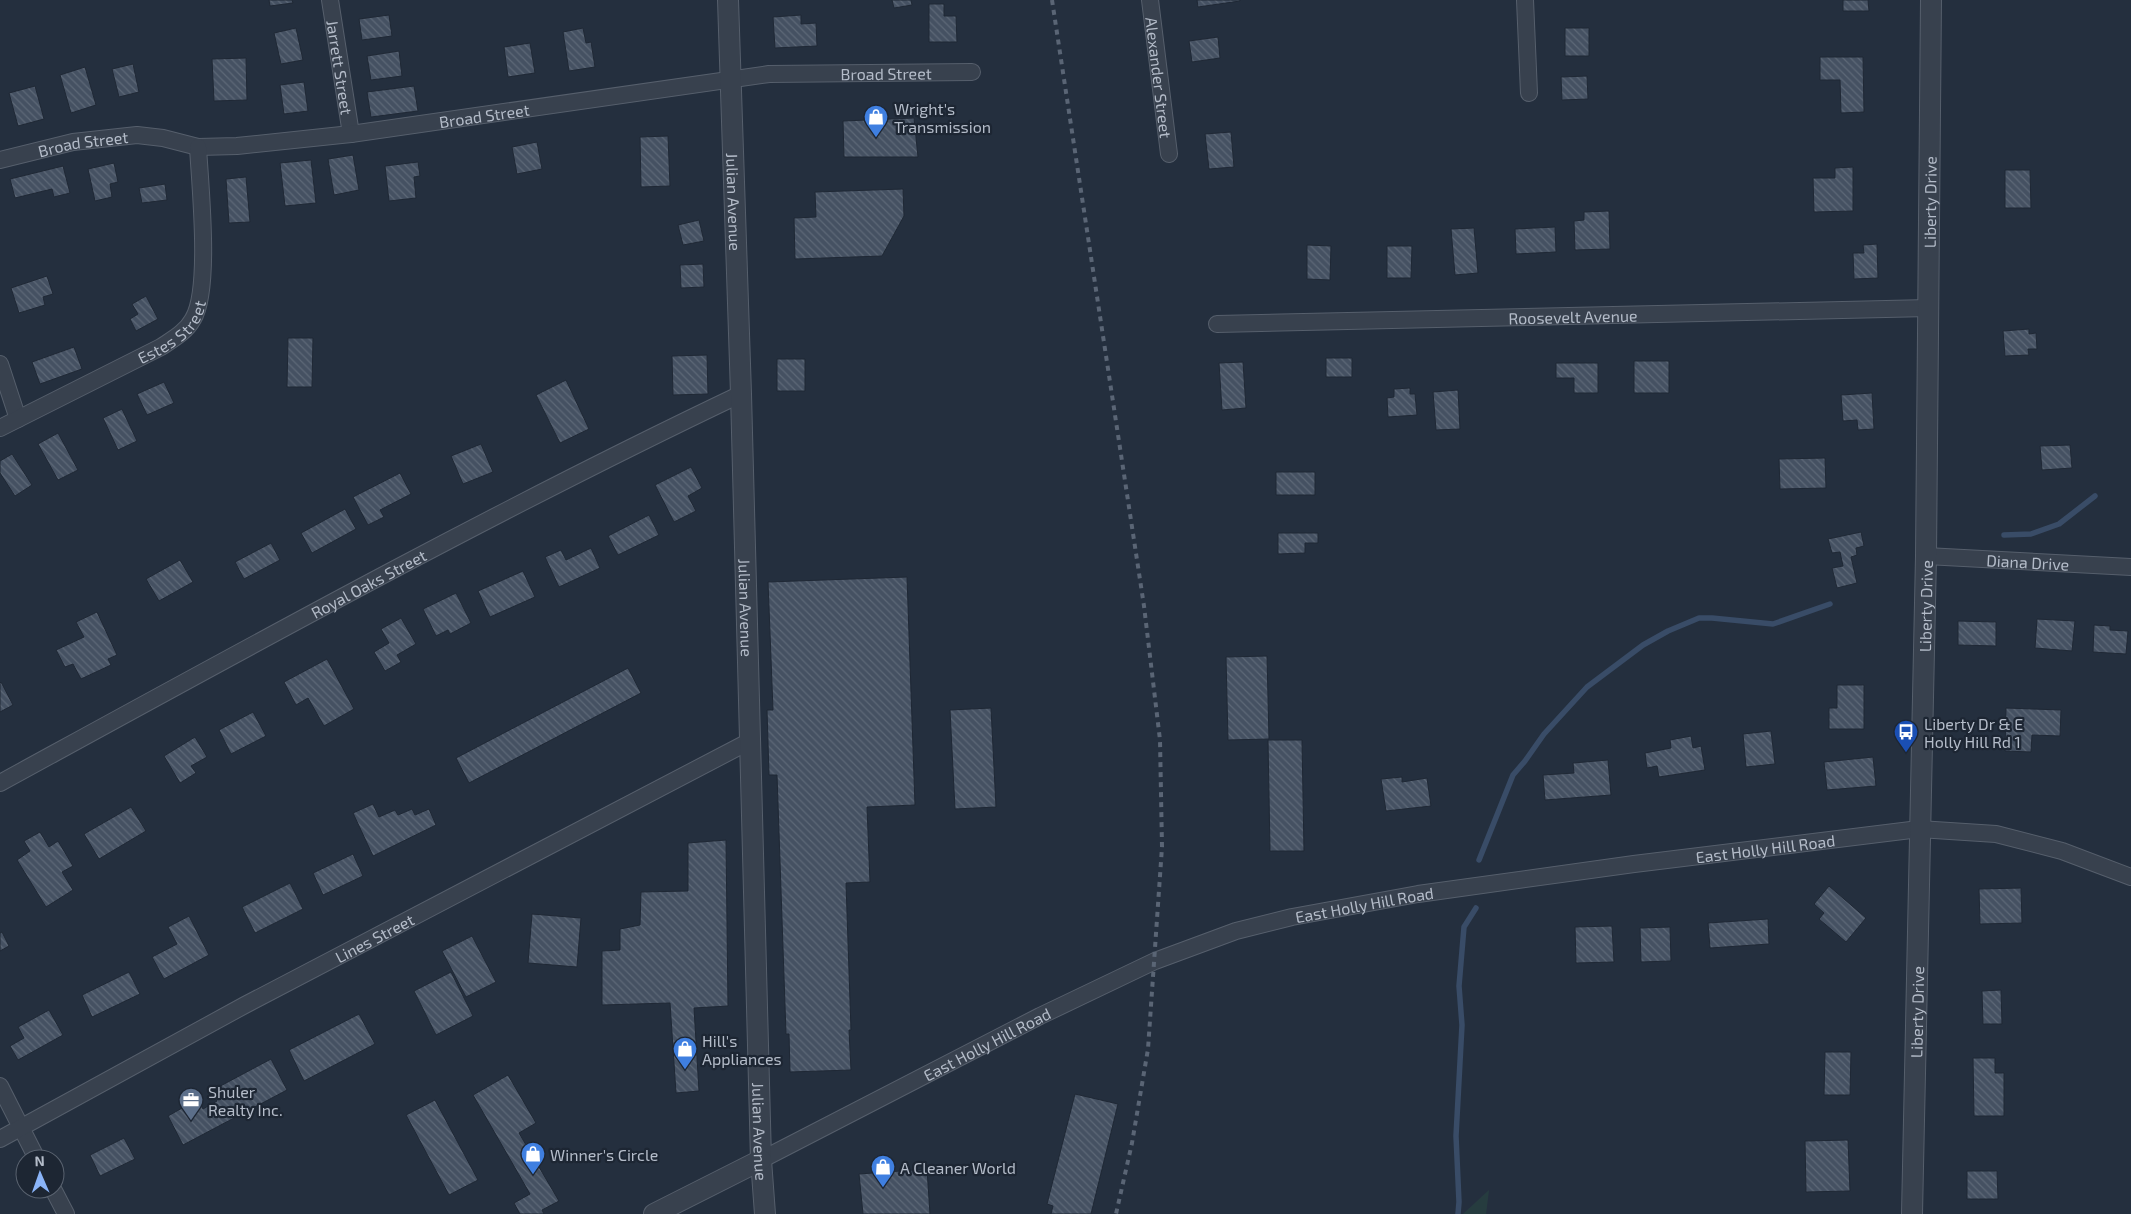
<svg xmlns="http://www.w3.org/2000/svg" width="2131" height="1214" font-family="'Exo 2',sans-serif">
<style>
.forest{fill:url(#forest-firs)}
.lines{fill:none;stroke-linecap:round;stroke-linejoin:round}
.stream{stroke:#394c67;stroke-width:5.5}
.building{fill:url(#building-back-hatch);stroke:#1f2835}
.minor-casing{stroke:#565f6c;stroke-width:18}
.tertiary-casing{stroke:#565f6c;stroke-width:22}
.minor{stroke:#38414e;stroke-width:16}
.tertiary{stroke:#38414e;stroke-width:20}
.rail{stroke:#5a6575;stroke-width:4;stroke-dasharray:5 5;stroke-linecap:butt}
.labels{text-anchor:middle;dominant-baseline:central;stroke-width:4.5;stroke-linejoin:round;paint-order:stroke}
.street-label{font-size:16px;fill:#b4bcc9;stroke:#1d2633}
.poi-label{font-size:16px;fill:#b4bcc9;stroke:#1d2633;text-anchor:start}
</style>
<defs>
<pattern id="forest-firs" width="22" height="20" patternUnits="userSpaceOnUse" patternTransform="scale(1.25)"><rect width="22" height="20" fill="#263c3f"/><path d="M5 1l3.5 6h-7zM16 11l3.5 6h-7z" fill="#435659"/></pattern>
<pattern id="building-back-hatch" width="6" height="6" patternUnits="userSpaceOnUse" patternTransform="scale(1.25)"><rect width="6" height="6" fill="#455162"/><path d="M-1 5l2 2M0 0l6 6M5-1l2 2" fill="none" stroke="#5d6877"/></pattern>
</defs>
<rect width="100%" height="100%" fill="#242f3e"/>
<path class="forest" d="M 1489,1190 L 1486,1214 L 1463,1214 Z"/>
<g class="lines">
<path class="stream" d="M 2004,535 L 2031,534 L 2059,524 L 2095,496
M 1479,860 L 1513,775 L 1525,761 L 1544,734 L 1587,687 L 1643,645 L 1668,631 L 1699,618 L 1712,618 L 1773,624 L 1830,604
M 1458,1214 L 1459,1202 L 1456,1136 L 1462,1025 L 1459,986 L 1464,927 L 1476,908"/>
</g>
<path class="building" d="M 269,0 L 292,0 L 293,3 L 270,6 Z
M 892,0 L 911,0 L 912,5 L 894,8 Z
M 1197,0 L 1240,0 L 1240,1 L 1198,7 Z
M 1843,0 L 1868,0 L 1869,11 L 1843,11 Z
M 929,4 L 944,4 L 944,16 L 956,16 L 957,42 L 929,42 Z
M 389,15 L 392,36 L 362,40 L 359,19 Z
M 801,15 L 801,24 L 816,23 L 817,46 L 775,48 L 773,17 Z
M 296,28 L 303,60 L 281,64 L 274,33 Z
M 583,28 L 586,43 L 591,42 L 595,67 L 569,71 L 563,32 Z
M 1565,28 L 1589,28 L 1589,56 L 1565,56 Z
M 1218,37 L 1220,58 L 1192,62 L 1189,41 Z
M 530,43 L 535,73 L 508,77 L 504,47 Z
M 399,51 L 402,76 L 371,80 L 367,56 Z
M 1820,57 L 1863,57 L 1864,112 L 1841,113 L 1840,80 L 1820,80 Z
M 246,58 L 247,100 L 214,101 L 212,59 Z
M 133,64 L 139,92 L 119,97 L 112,69 Z
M 85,67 L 96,105 L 71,113 L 60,75 Z
M 1587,76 L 1588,99 L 1562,100 L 1561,77 Z
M 304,82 L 308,111 L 284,114 L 280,85 Z
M 35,86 L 44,119 L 18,126 L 9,93 Z
M 414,86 L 418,111 L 371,117 L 367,92 Z
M 914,118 L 918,157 L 844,157 L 843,121 Z
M 1231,132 L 1234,167 L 1209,169 L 1205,134 Z
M 668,136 L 670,186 L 641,187 L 640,137 Z
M 537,142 L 542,169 L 517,174 L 512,147 Z
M 353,155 L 359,190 L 334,195 L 328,159 Z
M 311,160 L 316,203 L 285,206 L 280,163 Z
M 418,162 L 420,176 L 414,177 L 416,198 L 389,201 L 385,166 Z
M 114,163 L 118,182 L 110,184 L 112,197 L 95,201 L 88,169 Z
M 63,166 L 70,193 L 54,197 L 52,189 L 15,198 L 10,179 Z
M 1853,167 L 1853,211 L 1814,212 L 1813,178 L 1835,178 L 1835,168 Z
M 2005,170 L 2030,170 L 2031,208 L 2005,208 Z
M 246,177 L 250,222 L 229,223 L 226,179 Z
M 165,184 L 167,200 L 142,203 L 139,188 Z
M 903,189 L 904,216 L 882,256 L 795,259 L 794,218 L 816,217 L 815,192 Z
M 1609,211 L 1610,249 L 1575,250 L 1574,221 L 1584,220 L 1584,212 Z
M 699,220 L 704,241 L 683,245 L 678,225 Z
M 1555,227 L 1556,252 L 1516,254 L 1515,229 Z
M 1474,228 L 1478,273 L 1455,275 L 1451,229 Z
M 1877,244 L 1878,278 L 1854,279 L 1853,253 L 1864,253 L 1863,245 Z
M 1307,245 L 1331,246 L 1330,280 L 1307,279 Z
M 1387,246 L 1412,246 L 1411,278 L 1387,278 Z
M 703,264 L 704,287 L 681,288 L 680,265 Z
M 47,276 L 53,294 L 43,297 L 45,305 L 19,313 L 11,288 Z
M 146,296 L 158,319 L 136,331 L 130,319 L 138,314 L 132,304 Z
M 2029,329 L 2029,334 L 2036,333 L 2037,349 L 2028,349 L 2029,355 L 2005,356 L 2003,331 Z
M 288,338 L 313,338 L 312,387 L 287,387 Z
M 74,347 L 82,369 L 40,384 L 32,362 Z
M 707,355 L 708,394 L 673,395 L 672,356 Z
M 1326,358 L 1352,358 L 1352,377 L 1326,377 Z
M 777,359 L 805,359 L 805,391 L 777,391 Z
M 1634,361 L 1669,361 L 1669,393 L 1634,393 Z
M 1243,362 L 1246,408 L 1222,410 L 1219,363 Z
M 1556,363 L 1598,363 L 1598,393 L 1574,393 L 1574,378 L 1556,378 Z
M 566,380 L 589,429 L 560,443 L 536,395 Z
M 164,382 L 174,403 L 147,415 L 137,394 Z
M 1410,388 L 1410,394 L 1415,394 L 1417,415 L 1388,417 L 1387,398 L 1394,397 L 1394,389 Z
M 1458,390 L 1460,429 L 1436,430 L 1433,392 Z
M 1872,393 L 1874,429 L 1858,430 L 1857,420 L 1843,421 L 1841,395 Z
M 122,409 L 137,441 L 118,450 L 103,418 Z
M 58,433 L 78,470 L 58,480 L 38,444 Z
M 481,444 L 493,472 L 463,484 L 451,456 Z
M 2070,445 L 2072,468 L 2042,470 L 2040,446 Z
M 12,454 L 32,485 L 15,496 L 0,473 L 0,461 Z
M 1825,458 L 1826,488 L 1780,489 L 1779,459 Z
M 691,467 L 702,488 L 688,496 L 696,511 L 674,522 L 655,485 Z
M 1276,472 L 1315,472 L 1315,495 L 1276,495 Z
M 400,473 L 411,494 L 380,510 L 384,517 L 368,525 L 353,497 Z
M 345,509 L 356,529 L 312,553 L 301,533 Z
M 649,515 L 659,535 L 618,555 L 608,536 Z
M 1861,532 L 1864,546 L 1856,548 L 1857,555 L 1851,557 L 1857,583 L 1837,588 L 1832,568 L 1843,566 L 1840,552 L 1832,553 L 1828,539 Z
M 1278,533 L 1318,533 L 1318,543 L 1305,543 L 1305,553 L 1278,554 Z
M 271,543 L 280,560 L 244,579 L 235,562 Z
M 591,548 L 600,568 L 559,587 L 545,557 L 561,550 L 566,560 Z
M 180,560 L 193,582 L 159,601 L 146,579 Z
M 523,571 L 535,597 L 490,617 L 478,591 Z
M 907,577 L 915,805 L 867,807 L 870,882 L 846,883 L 851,1030 L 849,1030 L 851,1070 L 790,1072 L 789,1034 L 786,1034 L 777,775 L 769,775 L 767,710 L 773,710 L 768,582 Z
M 456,593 L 471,623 L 450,634 L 448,630 L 436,636 L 423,609 Z
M 97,612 L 117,655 L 108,659 L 111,665 L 81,679 L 73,664 L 65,667 L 56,650 L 84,637 L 76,622 Z
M 401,618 L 416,644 L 397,655 L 401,662 L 385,671 L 374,652 L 389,643 L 381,629 Z
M 2037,619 L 2075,621 L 2072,651 L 2035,648 Z
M 1958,621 L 1996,622 L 1996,646 L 1958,645 Z
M 2094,625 L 2110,626 L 2110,630 L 2128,631 L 2126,654 L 2093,652 Z
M 1267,656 L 1269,739 L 1228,740 L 1226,657 Z
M 327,659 L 354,709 L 324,726 L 308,698 L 296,705 L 284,682 Z
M 628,668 L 641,693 L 469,783 L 456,758 Z
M 1,682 L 13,705 L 0,712 L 0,683 Z
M 1837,685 L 1864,685 L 1864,729 L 1829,729 L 1829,708 L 1837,708 Z
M 991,708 L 996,807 L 955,809 L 950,710 Z
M 2006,708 L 2061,710 L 2060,736 L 2032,735 L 2031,752 L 2005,751 Z
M 253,712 L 266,736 L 231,754 L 219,730 Z
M 1771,731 L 1775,764 L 1746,767 L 1743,734 Z
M 1691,736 L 1693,748 L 1701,746 L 1705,770 L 1659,777 L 1657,766 L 1647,768 L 1645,753 L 1671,748 L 1670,740 Z
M 195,737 L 207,757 L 191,766 L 196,773 L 180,783 L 164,756 Z
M 1268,740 L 1302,740 L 1304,851 L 1270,851 Z
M 1873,757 L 1876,786 L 1827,790 L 1824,762 Z
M 1608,760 L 1611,795 L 1545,800 L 1543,775 L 1574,773 L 1573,763 Z
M 1402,777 L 1402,782 L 1427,778 L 1431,806 L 1386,811 L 1381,779 Z
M 373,804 L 379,817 L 395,810 L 398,815 L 412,809 L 415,815 L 429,809 L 436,825 L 373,856 L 353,813 Z
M 131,807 L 146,831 L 99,859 L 84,834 Z
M 40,832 L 49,847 L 58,841 L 73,866 L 62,872 L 73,890 L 46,907 L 17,860 L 30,851 L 24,841 Z
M 726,840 L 728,1006 L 694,1008 L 699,1091 L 676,1093 L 670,1003 L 602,1005 L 602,951 L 620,950 L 620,929 L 640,925 L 641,892 L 688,891 L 688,843 Z
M 353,854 L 363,876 L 323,895 L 313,873 Z
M 290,883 L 303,909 L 255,933 L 242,907 Z
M 1829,886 L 1866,918 L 1846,942 L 1819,919 L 1824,913 L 1814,904 Z
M 2021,888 L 2022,923 L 1980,924 L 1979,889 Z
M 532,914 L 581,918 L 577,967 L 528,963 Z
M 189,916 L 209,955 L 164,979 L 152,957 L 177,944 L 168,927 Z
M 1768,919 L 1769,944 L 1710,948 L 1708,923 Z
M 1612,926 L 1614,962 L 1576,963 L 1575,927 Z
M 1670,927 L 1671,961 L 1641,962 L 1640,928 Z
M 2,932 L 9,946 L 0,951 L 0,933 Z
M 472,936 L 496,982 L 466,997 L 442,951 Z
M 129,972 L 140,994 L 92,1017 L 82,995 Z
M 451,972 L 473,1016 L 436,1035 L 414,991 Z
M 2001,990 L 2002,1024 L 1983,1024 L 1982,991 Z
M 49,1010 L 63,1035 L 18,1060 L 10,1046 L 24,1038 L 18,1027 Z
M 359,1014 L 375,1044 L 304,1081 L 289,1050 Z
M 1825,1052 L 1851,1052 L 1850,1095 L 1824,1095 Z
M 1973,1058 L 1995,1058 L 1995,1073 L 2004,1073 L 2004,1116 L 1974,1116 Z
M 271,1059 L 287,1090 L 183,1145 L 168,1116 L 198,1099 L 203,1109 L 217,1101 L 211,1091 Z
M 508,1075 L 536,1123 L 519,1133 L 559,1201 L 542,1210 L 544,1214 L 520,1214 L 514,1203 L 530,1194 L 473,1095 Z
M 1075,1094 L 1118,1104 L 1091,1214 L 1051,1214 L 1053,1206 L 1047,1204 Z
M 435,1100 L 478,1180 L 449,1195 L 406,1115 Z
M 124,1138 L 135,1159 L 100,1176 L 90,1155 Z
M 1848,1140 L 1850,1191 L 1806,1192 L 1805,1141 Z
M 927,1169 L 930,1214 L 863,1214 L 859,1174 Z
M 1967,1171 L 1997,1171 L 1998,1199 L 1967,1199 Z"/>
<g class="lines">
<defs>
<g id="minor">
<path id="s1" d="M 330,0 L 351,134"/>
<path id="s2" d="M 1150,0 L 1169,154"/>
<path d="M 1525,0 L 1529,93"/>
<path id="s3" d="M 0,160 L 73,142 L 137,135 L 163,138 L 198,147 L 237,146 L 351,134 L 769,74 L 972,72"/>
<path id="s4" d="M 1217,324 L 1929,308"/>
<path d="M 0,364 L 18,419"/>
<path id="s5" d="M 0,428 L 161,347 C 173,339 186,332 193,319 C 211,289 200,185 198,147"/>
<path id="s6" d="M 1926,556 L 2131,567"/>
<path id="s7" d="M 0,783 C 245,649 489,514 741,394"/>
<path d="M 0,1086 L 37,1159"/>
<path id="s8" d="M 0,1139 L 245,1005 L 750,741"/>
<path id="s9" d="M 761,1160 L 1040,1016 L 1155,961 L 1236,931 L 1292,917 L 1418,894 L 1634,864 L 1919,829 L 1996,834 L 2062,851 L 2131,877"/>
<path d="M 53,1189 L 66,1214"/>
</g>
<g id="tertiary">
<path id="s10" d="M 728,0 L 741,394 L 761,1160 L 765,1214"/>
<path d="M 654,1214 L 761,1160"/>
<path id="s11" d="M 1912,1214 L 1926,556 L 1931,0"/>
</g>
</defs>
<use href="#minor" class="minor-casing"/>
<use href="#tertiary" class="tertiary-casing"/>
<use href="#minor" class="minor"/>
<use href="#tertiary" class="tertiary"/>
<path class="rail" d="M 1052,0 L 1144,606 L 1160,740 L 1162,847 L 1148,1049 L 1132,1143 L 1116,1214"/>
</g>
<defs>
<symbol id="shop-pin" viewBox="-11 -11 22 30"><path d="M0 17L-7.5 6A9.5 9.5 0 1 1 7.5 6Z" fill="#3f7fe0" stroke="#1d2633"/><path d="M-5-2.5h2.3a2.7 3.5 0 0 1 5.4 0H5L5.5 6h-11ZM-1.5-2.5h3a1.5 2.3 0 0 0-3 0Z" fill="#fff"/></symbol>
<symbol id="bus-pin" viewBox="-11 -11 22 30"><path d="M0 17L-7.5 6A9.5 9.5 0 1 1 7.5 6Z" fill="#1a4fb4" stroke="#1d2633"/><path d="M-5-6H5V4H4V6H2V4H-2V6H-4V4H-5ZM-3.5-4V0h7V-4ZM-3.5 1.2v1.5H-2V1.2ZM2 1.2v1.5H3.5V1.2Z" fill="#fff"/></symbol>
<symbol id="office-pin" viewBox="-11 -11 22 30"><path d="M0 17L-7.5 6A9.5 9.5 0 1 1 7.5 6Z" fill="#5c6f8a" stroke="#1d2633"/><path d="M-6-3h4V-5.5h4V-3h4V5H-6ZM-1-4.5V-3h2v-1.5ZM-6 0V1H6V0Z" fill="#fff"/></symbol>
</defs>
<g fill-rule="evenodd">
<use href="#shop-pin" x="862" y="103" width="28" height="38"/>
<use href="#bus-pin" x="1892" y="718" width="28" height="38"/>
<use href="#shop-pin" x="671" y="1035" width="28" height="38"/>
<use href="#office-pin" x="177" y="1086" width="28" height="38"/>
<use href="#shop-pin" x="519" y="1140" width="28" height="38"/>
<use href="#shop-pin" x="869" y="1153" width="28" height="38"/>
</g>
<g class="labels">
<g class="street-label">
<text stroke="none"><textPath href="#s1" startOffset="68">Jarrett Street</textPath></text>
<text stroke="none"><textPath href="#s3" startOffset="895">Broad Street</textPath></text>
<text stroke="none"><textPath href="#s2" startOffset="78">Alexander Street</textPath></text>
<text stroke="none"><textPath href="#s3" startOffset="490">Broad Street</textPath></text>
<text stroke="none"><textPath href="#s3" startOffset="85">Broad Street</textPath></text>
<text stroke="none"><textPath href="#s10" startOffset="202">Julian Avenue</textPath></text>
<text stroke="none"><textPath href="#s11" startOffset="1012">Liberty Drive</textPath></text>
<text stroke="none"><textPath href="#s4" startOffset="356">Roosevelt Avenue</textPath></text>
<text stroke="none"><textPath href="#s5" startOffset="199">Estes Street</textPath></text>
<text stroke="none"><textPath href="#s6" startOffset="102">Diana Drive</textPath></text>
<text stroke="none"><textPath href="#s7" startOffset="419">Royal Oaks Street</textPath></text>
<text stroke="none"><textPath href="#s10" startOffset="608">Julian Avenue</textPath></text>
<text stroke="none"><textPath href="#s11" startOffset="608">Liberty Drive</textPath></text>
<text stroke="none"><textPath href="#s9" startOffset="1064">East Holly Hill Road</textPath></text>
<text stroke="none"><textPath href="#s9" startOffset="659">East Holly Hill Road</textPath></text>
<text stroke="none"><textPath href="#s8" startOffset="425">Lines Street</textPath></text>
<text stroke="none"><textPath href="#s11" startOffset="202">Liberty Drive</textPath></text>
<text stroke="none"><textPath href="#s9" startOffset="254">East Holly Hill Road</textPath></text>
<text stroke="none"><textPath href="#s10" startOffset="1132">Julian Avenue</textPath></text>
</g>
<g class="poi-label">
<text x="894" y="108">Wright's<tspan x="894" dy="18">Transmission</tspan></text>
<text x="1924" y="723">Liberty Dr &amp; E<tspan x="1924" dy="18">Holly Hill Rd 1</tspan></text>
<text x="702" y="1040">Hill's<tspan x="702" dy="18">Appliances</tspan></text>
<text x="208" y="1091">Shuler<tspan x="208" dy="18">Realty Inc.</tspan></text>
<text x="550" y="1154">Winner's Circle</text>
<text x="900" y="1167">A Cleaner World</text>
</g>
</g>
<g transform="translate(40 1174) rotate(358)"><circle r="24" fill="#1d2633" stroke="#59626f"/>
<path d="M0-4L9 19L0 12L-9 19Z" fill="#8ab4f8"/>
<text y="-8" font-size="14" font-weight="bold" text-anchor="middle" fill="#b4bcc9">N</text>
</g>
</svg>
